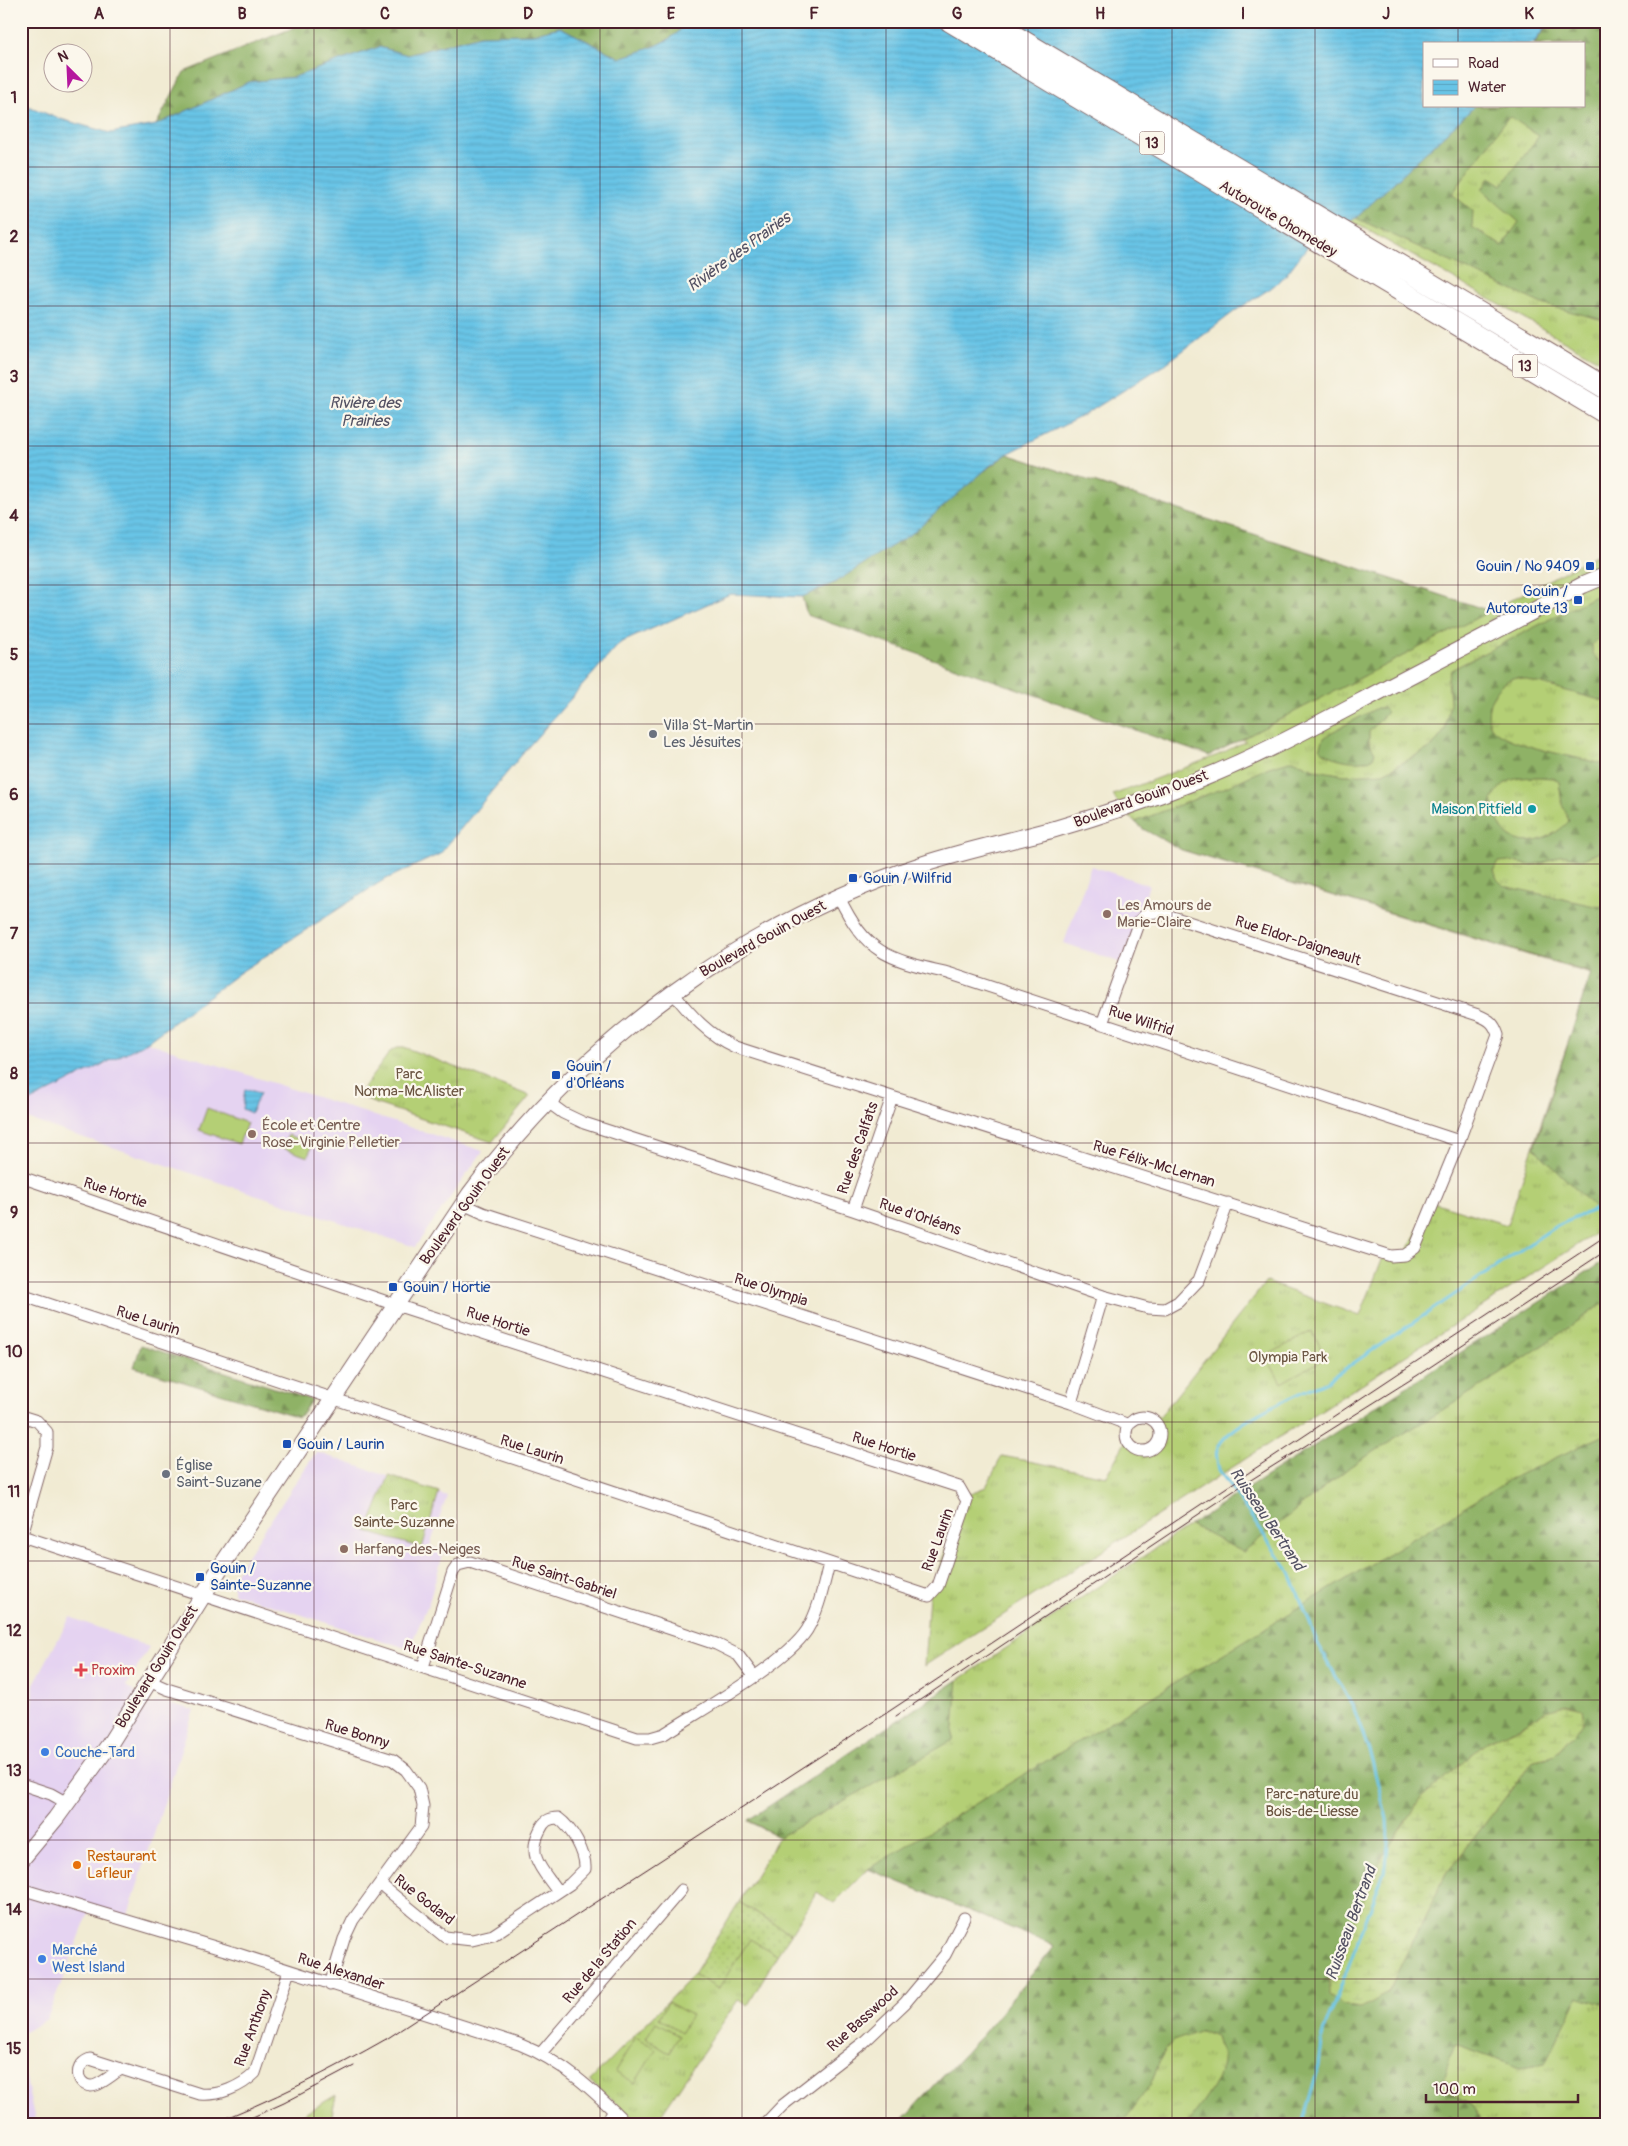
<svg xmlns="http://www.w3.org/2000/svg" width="1628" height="2146" font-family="Pangolin,sans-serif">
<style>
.built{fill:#e5d3f1}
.grass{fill:url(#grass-tufts);stroke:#7f7750}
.forest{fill:url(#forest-firs);stroke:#6c6848;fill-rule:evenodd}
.wetland{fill:url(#wetland-marsh);stroke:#7f7750}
.garden{fill:url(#garden-dots);stroke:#7f7750}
.pitch{fill:#b4cf75;stroke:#7f7750}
.water{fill:url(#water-rules);stroke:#597288}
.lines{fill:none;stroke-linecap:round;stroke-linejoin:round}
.stream{stroke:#68c4e6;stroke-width:3}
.street-casing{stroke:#846666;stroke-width:13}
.secondary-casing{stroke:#846666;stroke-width:18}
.highway-casing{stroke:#846666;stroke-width:23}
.street{stroke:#fff;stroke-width:11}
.secondary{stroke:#fff;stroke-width:16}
.highway{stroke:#fff;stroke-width:21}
.tram{stroke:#4a1f2b;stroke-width:1}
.grid{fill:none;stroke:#4a1f2b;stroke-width:1;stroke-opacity:0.55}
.transit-dot{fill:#1a4fb4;stroke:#fbf7ec;stroke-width:2}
.worship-dot{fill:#6b7280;stroke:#fbf7ec;stroke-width:2}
.culture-dot{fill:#0f9aa8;stroke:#fbf7ec;stroke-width:2}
.education-dot{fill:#8d6e63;stroke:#fbf7ec;stroke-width:2}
.health-dot{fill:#e0444e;stroke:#fbf7ec;stroke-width:2}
.shop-dot{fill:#3f7fe0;stroke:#fbf7ec;stroke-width:2}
.food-dot{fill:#e8710a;stroke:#fbf7ec;stroke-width:2}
.labels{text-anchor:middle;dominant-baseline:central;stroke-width:4.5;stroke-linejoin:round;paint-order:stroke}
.shield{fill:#fbf7ec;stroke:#7f6065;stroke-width:1}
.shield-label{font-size:14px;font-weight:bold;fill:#4a1f2b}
.street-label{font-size:15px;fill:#4a1f2b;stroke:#fbf7ec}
.transit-label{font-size:15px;fill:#164399;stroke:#fbf7ec;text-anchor:start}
.worship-label{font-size:15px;fill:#5b616d;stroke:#fbf7ec;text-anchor:start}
.culture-label{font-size:15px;fill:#0d838f;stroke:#fbf7ec;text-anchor:end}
.education-label{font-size:15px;fill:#785e54;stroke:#fbf7ec;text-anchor:start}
.park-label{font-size:15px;fill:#6a5441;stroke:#fbf7ec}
.health-label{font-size:15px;fill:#be3a42;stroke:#fbf7ec;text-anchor:start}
.shop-label{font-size:15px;fill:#366cbe;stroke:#fbf7ec;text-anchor:start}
.food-label{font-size:15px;fill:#c56008;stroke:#fbf7ec;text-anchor:start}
.water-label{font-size:16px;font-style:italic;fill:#535163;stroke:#fbf7ec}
.neatline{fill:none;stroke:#4a1f2b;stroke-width:2}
.grid-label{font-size:16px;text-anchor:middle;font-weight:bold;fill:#4a1f2b}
</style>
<defs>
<pattern id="grass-tufts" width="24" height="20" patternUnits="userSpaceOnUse" patternTransform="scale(1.25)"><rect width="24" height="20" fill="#b4cf75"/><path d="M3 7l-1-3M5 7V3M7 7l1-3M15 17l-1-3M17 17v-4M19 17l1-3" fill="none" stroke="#9cb165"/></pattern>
<pattern id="forest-firs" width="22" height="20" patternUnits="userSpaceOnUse" patternTransform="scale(1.25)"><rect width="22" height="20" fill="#8fb266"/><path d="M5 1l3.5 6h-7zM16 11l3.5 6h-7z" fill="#779054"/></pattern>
<pattern id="wetland-marsh" width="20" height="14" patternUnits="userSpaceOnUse" patternTransform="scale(1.25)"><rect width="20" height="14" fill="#b4cf75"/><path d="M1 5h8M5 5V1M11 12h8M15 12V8" fill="none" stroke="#9cb165"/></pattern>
<pattern id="garden-dots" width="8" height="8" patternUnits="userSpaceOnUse" patternTransform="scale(1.25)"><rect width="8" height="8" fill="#b4cf75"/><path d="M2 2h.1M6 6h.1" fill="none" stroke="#9cb165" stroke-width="1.8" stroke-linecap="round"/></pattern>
<pattern id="water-rules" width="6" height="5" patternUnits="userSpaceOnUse" patternTransform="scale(1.25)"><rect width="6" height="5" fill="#68c4e6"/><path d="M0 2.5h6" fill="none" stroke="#5ca8c5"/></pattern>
</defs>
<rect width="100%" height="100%" fill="#fbf7ec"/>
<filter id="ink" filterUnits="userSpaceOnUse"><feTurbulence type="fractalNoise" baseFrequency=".02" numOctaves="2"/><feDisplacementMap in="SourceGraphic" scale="10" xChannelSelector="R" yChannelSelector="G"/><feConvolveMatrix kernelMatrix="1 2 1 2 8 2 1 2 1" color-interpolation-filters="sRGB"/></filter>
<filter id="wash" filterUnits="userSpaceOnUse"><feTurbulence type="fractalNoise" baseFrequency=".0096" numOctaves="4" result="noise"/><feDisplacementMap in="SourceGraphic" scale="20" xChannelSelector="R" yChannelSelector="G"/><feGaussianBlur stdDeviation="1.12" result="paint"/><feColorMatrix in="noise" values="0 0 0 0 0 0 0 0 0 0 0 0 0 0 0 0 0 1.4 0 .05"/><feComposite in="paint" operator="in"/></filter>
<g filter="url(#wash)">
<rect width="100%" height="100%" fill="#f1ebd3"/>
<path class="built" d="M 1091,866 L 1149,885 L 1122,963 L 1064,943 Z
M 147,1042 L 483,1151 L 415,1247 L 21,1117 L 21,1106 Z
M 316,1452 L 447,1496 L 430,1546 L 444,1551 L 429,1602 L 409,1649 L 233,1593 L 233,1577 Z
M 70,1617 L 149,1647 L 126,1686 L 153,1704 L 157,1700 L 194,1710 L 126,1921 L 90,1910 L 47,2019 L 21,2034 L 21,1759 L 32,1731 L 34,1684 Z
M 21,2056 L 36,2125 L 21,2125 Z"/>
<path class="grass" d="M 1550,21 L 1607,21 L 1607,365 L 1344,217 L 1467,106 L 1584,106 L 1584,44 L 1534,44 Z
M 1007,454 L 1490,611 L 1607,549 L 1607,1226 L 924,1666 L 929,1596 L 965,1495 L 986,1487 L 1002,1456 L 1106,1476 L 1127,1439 C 1144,1476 1183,1418 1141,1417 L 1160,1416 L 1266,1282 L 1360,1316 L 1384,1254 L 1405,1255 L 1433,1202 L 1507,1225 L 1591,974 L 1182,850 C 1155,835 1127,823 1113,795 L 1218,755 L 1246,741 L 819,604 Z
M 396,1048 L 406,1048 L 530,1096 L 492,1142 L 371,1102 L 363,1097 L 361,1091 L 390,1052 Z
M 1607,1259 L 1607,2125 L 897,2125 L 983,2034 L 1055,1946 L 868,1869 L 834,1903 L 817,1892 L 791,1934 L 739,1902 L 779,1837 L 748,1821 L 1190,1525 L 1195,1528 Z
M 389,1476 L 439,1492 L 422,1548 L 367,1532 Z
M 750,1938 L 777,1955 L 748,2005 L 738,2000 L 654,2125 L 642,2125 L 590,2081 L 694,1974 L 718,1988 Z
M 336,2095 L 330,2125 L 286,2125 Z"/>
<path class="forest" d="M 310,21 L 687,21 C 674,44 643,50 620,58 L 560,27 L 532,34 L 480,35 L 408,55 L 379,47 L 294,77 L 249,82 L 156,125 L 184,72 Z
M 1550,21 L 1607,21 L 1607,321 L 1542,304 L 1356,218 L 1475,106 L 1584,106 L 1584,44 L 1534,44 ZM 1509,116 L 1539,136 L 1502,185 L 1490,177 L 1482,190 L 1519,222 L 1502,246 L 1472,227 L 1473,211 L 1452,194 Z
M 1007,454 L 1490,611 L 1209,756 L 807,615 L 802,597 L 834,583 Z
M 1607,590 L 1607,632 L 1592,644 C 1592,656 1595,660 1607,664 L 1607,702 L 1516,677 C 1505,680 1496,689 1491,700 C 1488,708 1486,722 1493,729 C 1509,746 1581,758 1607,765 L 1607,849 L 1583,859 L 1561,855 L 1544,863 L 1529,865 L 1510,861 L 1498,862 L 1494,870 L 1497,879 L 1504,886 L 1599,907 L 1607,906 L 1607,1220 L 1534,1148 L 1591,973 L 1182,850 L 1143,829 L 1135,822 L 1224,788 L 1269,767 L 1293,760 L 1316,770 L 1345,775 L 1383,773 L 1432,747 L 1445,730 L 1450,702 L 1448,679 L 1451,670 ZM 1538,777 L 1554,778 L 1559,782 L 1562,804 L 1569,821 C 1556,836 1528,850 1509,836 C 1499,829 1495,812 1492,800 C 1503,778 1515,778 1538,777 Z
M 1377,708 L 1383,708 L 1387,712 L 1369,732 L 1369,743 L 1375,752 L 1373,758 C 1358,765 1332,760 1320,749 L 1324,738 L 1330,733 Z
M 1607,1259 L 1607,1301 L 1501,1374 L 1351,1466 L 1243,1552 L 1190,1525 Z
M 141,1345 L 312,1400 L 299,1417 L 134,1367 Z
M 1607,1434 L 1607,1591 L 1596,1602 L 1604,1616 L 1607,1617 L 1607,2006 L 1578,1996 L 1546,2063 L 1521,2067 L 1455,2044 L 1440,2088 L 1471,2104 L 1484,2125 L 1186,2125 C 1199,2107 1225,2078 1222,2055 C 1221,2049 1217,2042 1216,2036 L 1202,2031 L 1173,2041 L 1164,2051 L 1150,2085 L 1130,2113 L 1116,2125 L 897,2125 L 983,2034 L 1055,1946 L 868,1869 L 1518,1475 ZM 1545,1710 L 1582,1710 L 1584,1722 L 1553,1756 L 1534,1760 L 1446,1874 L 1387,1994 L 1329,1976 L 1341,1953 L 1509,1731 L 1530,1722 Z
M 958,1680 L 953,1740 L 779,1837 L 748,1820 Z"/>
<path class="wetland" d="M 1567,1705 L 1582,1709 L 1584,1722 L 1553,1756 L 1534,1760 L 1446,1874 L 1387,1994 L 1361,2008 L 1343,2005 L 1329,1996 L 1329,1976 L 1341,1953 L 1383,1855 L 1421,1798 L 1488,1741 L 1530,1722 L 1545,1710 Z"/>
<path class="garden" d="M 739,1902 L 791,1934 L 777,1955 L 750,1939 L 718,1989 L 694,1974 Z"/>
<path class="pitch" d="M 207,1108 L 247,1123 L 239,1144 L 199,1130 Z
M 288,1135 L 312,1144 L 308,1157 L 283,1148 Z
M 1312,1331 L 1326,1358 L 1281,1383 L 1266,1356 Z
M 668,2002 L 691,2015 L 681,2032 L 659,2018 Z
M 656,2022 L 679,2035 L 669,2052 L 646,2038 Z
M 636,2037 L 656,2049 L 635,2083 L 615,2071 Z"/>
<path class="water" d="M 687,21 L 1550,21 L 1533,44 L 1424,44 L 1424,106 L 1475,106 L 1356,218 L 1338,223 L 1308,246 L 1285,276 L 1271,288 L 1235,311 L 1164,365 L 1086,414 L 1007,454 L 991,465 L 914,532 L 834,583 L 802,597 L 730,594 L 620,643 L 529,746 L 440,854 L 382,881 L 239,973 L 147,1042 L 21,1106 L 21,103 L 57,118 L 110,133 L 156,125 L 249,82 L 294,77 L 379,47 L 408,55 L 480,35 L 532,34 L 560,27 L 620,58 C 643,50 674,44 687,21 Z
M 245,1089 L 260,1093 L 251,1113 L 242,1109 Z"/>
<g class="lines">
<path class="stream" d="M 1302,2125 L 1319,2066 L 1323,2033 L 1386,1867 L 1388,1844 L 1387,1819 L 1369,1750 L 1354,1709 L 1318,1644 L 1290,1573 L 1219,1470 C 1218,1464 1215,1456 1217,1450 C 1223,1425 1302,1392 1327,1381 L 1556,1226 L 1607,1204"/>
</g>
</g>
<g filter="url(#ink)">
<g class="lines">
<defs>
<path id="street" d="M 839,897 C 867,956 890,959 948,973 L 1459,1141
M 673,993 C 691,1015 708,1035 735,1047 L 1391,1256 L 1405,1255 L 1415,1248 L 1459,1141 L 1498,1035 C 1494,1023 1490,1020 1478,1015 L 1157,912 L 1147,913 L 1139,921 L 1102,1024
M 548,1102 L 563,1113 L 584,1123 L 853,1210 L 1103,1296 L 1148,1308 L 1165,1309 L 1178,1302 L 1199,1280 L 1228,1203
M 21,1177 L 396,1305 L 959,1487 L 967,1501 L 938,1586 L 929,1596 L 21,1295
M 463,1204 L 483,1213 L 1071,1403 L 1129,1425
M 853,1210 L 892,1097
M 1071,1403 L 1103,1296
M 21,1416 L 37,1421 L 47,1432 L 47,1447 L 21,1538
M1126 1434a17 17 0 1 1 34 0a17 17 0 1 1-34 0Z
M 22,1536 L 637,1738 L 650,1738 L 664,1734 C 701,1710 785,1664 807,1630 C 819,1610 823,1587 829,1564
M 423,1667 L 453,1572 L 458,1565 L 470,1562 L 716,1644 L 738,1655 L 754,1676
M 149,1681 L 167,1689 L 393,1760 L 406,1770 L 419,1788 L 423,1806 L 421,1827 L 353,1920 L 344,1939 L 330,1985
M 21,1730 L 21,1737
M 21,1784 L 51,1794 L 67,1803
M 380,1884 L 445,1937 L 472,1940 L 493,1935 L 570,1884 L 585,1869 C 586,1853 572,1828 558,1818 C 549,1818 544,1821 540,1830 C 526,1857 543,1870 558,1892
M 21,1889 L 235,1953 L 519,2044 C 564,2062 594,2091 628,2125
M 541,2053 L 681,1890
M 121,2069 C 113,2074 104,2082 96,2085 C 80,2091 69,2067 90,2059 L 200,2094 C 219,2096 241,2087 255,2073 L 289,1971
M 605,2125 L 614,2111
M 764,2125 L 783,2105 L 864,2042 L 905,2003 L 945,1955 L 964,1918"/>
<path id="secondary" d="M 21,1860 L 56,1818 L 109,1745 L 222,1565 L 470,1194 C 584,1041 742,924 924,864 C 967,850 1011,841 1055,829 C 1103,815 1150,799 1196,781 C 1262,755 1325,720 1388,687 C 1453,653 1518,619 1583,585 L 1607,575"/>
<path id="highway" d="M 950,21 L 1607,414
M 989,21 L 1607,389"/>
</defs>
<use href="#street" class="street-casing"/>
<use href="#secondary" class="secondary-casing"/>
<use href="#highway" class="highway-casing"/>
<use href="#street" class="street"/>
<use href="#secondary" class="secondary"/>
<use href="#highway" class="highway"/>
<path class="tram" d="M 896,1716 L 1238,1488 L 1418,1375 L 1607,1250
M 208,2125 C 271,2101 330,2071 388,2038 L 885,1714 L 1607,1235
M 235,2125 L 284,2103 L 354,2066"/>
</g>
</g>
<path class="grid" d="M 170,21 L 170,2125M 314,21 L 314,2125M 457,21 L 457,2125M 600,21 L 600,2125M 742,21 L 742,2125M 886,21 L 886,2125M 1028,21 L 1028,2125M 1172,21 L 1172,2125M 1315,21 L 1315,2125M 1458,21 L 1458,44M 1458,106 L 1458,2125M 21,167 L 1607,167M 21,306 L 1607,306M 21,446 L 1607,446M 21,585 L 1607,585M 21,724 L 1607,724M 21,864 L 1607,864M 21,1003 L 1607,1003M 21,1143 L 1607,1143M 21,1282 L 1607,1282M 21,1422 L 1607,1422M 21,1561 L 1607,1561M 21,1700 L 1607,1700M 21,1840 L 1607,1840M 21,1979 L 1607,1979"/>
<g class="transit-dot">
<rect x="1585" y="561" width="10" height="10" rx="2.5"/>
<rect x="1573" y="595" width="10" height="10" rx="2.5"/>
<rect x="848" y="873" width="10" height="10" rx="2.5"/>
<rect x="551" y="1070" width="10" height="10" rx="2.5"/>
<rect x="388" y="1282" width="10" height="10" rx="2.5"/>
<rect x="282" y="1439" width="10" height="10" rx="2.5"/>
<rect x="195" y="1572" width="10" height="10" rx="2.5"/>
</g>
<g class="worship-dot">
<circle cx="653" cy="734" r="5"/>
<circle cx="166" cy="1474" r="5"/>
</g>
<circle class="culture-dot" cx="1532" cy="809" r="5"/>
<g class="education-dot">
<circle cx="1107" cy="914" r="5"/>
<circle cx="252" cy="1134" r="5"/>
<circle cx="344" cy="1549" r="5"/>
</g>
<path class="health-dot" d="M78.5 1662.5h5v5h5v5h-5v5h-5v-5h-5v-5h5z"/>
<g class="shop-dot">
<circle cx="45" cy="1752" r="5"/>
<circle cx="42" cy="1959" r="5"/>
</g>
<circle class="food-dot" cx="77" cy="1865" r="5"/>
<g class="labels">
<g class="shield">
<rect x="1139.5" y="131.5" width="25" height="23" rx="4"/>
<rect x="1512.5" y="354.5" width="25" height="23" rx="4"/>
</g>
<g class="shield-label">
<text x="1152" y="143">13</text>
<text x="1525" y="366">13</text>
</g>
<g class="street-label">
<text transform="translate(1278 219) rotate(31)">Autoroute Chomedey</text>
<text transform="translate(1141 799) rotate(-20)">Boulevard Gouin Ouest</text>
<text transform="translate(763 939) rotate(-29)">Boulevard Gouin Ouest</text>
<text transform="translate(1298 941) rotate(18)">Rue Eldor-Daigneault</text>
<text transform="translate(1141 1021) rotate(18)">Rue Wilfrid</text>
<text transform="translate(858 1148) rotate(-71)">Rue des Calfats</text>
<text transform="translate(1154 1164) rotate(17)">Rue Félix-McLernan</text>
<text transform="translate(115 1193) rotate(19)">Rue Hortie</text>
<text transform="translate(465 1206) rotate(-54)">Boulevard Gouin Ouest</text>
<text transform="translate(920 1217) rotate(19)">Rue d'Orléans</text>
<text transform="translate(771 1290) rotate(18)">Rue Olympia</text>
<text transform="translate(148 1321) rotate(18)">Rue Laurin</text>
<text transform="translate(498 1322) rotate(18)">Rue Hortie</text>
<text transform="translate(884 1447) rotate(18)">Rue Hortie</text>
<text transform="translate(532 1450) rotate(18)">Rue Laurin</text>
<text transform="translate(938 1540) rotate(-70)">Rue Laurin</text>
<text transform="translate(564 1578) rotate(18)">Rue Saint-Gabriel</text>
<text transform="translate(465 1665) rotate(18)">Rue Sainte-Suzanne</text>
<text transform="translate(157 1667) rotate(-58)">Boulevard Gouin Ouest</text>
<text transform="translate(357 1734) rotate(17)">Rue Bonny</text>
<text transform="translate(424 1900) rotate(38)">Rue Godard</text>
<text transform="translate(600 1961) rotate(-50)">Rue de la Station</text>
<text transform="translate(341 1972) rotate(18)">Rue Alexander</text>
<text transform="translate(863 2019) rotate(-42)">Rue Basswood</text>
<text transform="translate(253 2028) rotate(-70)">Rue Anthony</text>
</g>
<g class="transit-label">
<text x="1580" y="566" text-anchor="end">Gouin / No 9409</text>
<text x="1568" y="591" text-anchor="end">Gouin /<tspan x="1568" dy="17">Autoroute 13</tspan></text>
<text x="863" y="878">Gouin / Wilfrid</text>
<text x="566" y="1066">Gouin /<tspan x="566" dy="17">d'Orléans</tspan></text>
<text x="403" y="1287">Gouin / Hortie</text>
<text x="297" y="1444">Gouin / Laurin</text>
<text x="210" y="1568">Gouin /<tspan x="210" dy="17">Sainte-Suzanne</tspan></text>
</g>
<g class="worship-label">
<text x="663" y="725">Villa St-Martin<tspan x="663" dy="17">Les Jésuites</tspan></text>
<text x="176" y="1465">Église<tspan x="176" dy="17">Saint-Suzane</tspan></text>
</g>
<g class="culture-label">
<text x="1522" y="809">Maison Pitfield</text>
</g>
<g class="education-label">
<text x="1117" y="905">Les Amours de<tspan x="1117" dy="17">Marie-Claire</tspan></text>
<text x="262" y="1125">École et Centre<tspan x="262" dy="17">Rose-Virginie Pelletier</tspan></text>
<text x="354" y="1549">Harfang-des-Neiges</text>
</g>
<g class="park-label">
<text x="409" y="1074">Parc<tspan x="409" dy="17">Norma-McAlister</tspan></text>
<text x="1288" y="1357">Olympia Park</text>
<text x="404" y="1505">Parc<tspan x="404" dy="17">Sainte-Suzanne</tspan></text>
<text x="1312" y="1794">Parc-nature du<tspan x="1312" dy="17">Bois-de-Liesse</tspan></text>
</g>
<g class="health-label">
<text x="91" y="1670">Proxim</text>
</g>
<g class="shop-label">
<text x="55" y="1752">Couche-Tard</text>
<text x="52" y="1950">Marché<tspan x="52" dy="17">West Island</tspan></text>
</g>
<g class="food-label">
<text x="87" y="1856">Restaurant<tspan x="87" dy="17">Lafleur</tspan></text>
</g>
<g class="water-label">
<text transform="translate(739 252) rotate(-36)">Rivière des Prairies</text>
<text x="365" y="403">Rivière des<tspan x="365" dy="18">Prairies</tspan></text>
<text transform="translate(1267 1519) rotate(56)">Ruisseau Bertrand</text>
<text transform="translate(1351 1923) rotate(-70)">Ruisseau Bertrand</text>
</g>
</g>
<rect width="1628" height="2146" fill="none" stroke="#fbf7ec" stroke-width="55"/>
<rect x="1423" y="42" width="162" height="65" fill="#fbf7ec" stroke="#b4a19f"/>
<rect x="1433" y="59" width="25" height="8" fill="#ffffff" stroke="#b4a19f"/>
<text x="1468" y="68" font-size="15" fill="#4a1f2b">Road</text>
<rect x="1433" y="80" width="25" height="15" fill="url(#water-rules)" stroke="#b4a19f"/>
<text x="1468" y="92" font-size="15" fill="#4a1f2b">Water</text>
<g transform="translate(68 68) rotate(336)"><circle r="24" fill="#fbf7ec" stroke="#b4a19f"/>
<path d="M0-4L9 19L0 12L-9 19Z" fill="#b5179e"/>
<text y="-8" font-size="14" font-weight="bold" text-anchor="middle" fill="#4a1f2b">N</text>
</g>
<path d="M1426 2094v8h152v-8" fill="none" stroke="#4a1f2b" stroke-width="2.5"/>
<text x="1433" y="2094" font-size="15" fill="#4a1f2b" stroke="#fbf7ec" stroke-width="4" paint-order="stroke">100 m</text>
<rect x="28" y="28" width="1572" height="2090" class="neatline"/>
<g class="grid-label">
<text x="99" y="19">A</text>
<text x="242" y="19">B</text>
<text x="385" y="19">C</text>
<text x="528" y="19">D</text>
<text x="671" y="19">E</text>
<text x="814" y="19">F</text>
<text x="957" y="19">G</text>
<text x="1100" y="19">H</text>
<text x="1243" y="19">I</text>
<text x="1386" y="19">J</text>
<text x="1529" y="19">K</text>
<text x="14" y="103">1</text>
<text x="14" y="242">2</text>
<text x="14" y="382">3</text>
<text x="14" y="521">4</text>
<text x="14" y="660">5</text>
<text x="14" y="800">6</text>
<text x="14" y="939">7</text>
<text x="14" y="1079">8</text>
<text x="14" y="1218">9</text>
<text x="14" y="1357">10</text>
<text x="14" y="1497">11</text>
<text x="14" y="1636">12</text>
<text x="14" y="1776">13</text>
<text x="14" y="1915">14</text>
<text x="14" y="2054">15</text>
</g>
</svg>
